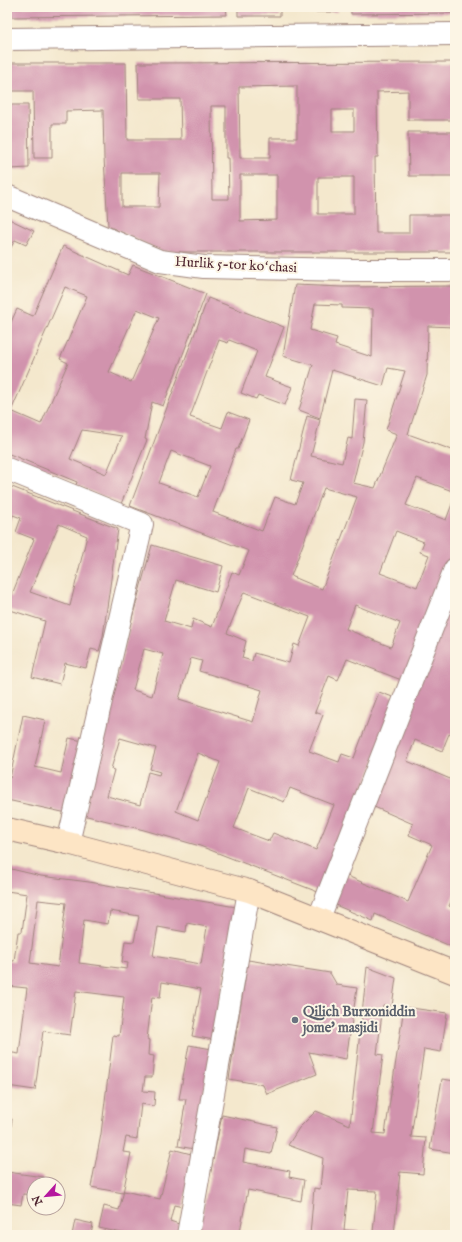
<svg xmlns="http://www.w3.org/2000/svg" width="462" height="1242" font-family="'IM FELL English',serif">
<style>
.building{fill:#d193ad;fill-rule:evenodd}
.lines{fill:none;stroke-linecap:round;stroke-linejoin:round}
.street-casing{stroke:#9f847c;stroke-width:24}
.secondary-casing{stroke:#9f847c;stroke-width:24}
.street{stroke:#fff;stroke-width:22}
.secondary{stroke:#fde5c5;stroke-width:22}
.worship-dot{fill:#6b7280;stroke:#fcf5e5;stroke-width:1.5}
.labels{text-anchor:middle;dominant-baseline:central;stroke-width:4;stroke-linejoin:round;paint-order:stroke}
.street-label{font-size:14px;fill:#4a1f2b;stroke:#fcf5e5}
.worship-label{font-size:14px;font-weight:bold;fill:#5b616d;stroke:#fcf5e5;text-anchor:start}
</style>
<rect width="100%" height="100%" fill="#fcf5e5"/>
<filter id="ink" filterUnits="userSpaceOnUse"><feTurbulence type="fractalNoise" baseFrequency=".025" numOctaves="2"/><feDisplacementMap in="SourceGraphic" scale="8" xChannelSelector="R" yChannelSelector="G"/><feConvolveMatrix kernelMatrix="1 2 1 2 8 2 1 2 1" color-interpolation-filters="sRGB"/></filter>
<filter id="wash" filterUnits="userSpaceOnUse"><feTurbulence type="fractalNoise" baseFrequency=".012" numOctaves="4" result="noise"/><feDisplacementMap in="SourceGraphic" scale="16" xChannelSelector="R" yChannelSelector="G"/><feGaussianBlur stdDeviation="0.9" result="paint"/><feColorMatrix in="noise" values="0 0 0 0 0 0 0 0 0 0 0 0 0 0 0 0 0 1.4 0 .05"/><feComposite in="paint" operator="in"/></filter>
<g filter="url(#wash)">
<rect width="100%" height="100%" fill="#f4e8cd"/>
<g id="blocks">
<path class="building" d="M 7,7 L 226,7 L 227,15 L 7,17 Z
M 238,7 L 280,7 L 280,16 L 238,16 Z
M 295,7 L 338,7 L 338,12 L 295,12 Z
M 351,7 L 455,7 L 455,13 L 351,14 Z
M 455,62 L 455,120 L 408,120 L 408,91 L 377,92 L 378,157 L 375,157 L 376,233 L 409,233 L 409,215 L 455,215 L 455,252 L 182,252 L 161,251 L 108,226 L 104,158 L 103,110 L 66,111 L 66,124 L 52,124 L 52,158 L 34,158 L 33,91 L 10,91 L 10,105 L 28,105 L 29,168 L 10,169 L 10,158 L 7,159 L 7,63 L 126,63 L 127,140 L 181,140 L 180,99 L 139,99 L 138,63 ZM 297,86 L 297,138 L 270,138 L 270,158 L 240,158 L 239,87 ZM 211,106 L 226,106 L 226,158 L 228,158 L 229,199 L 212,199 ZM 332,110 L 354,110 L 354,131 L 332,131 ZM 122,173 L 160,173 L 159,207 L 122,207 ZM 240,175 L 277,175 L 277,220 L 240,221 ZM 318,177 L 354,177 L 354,214 L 318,214 Z
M 408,132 L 455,132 L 455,176 L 409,176 Z
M 7,218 L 34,231 L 26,245 L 15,240 L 7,255 Z
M 63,246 L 128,275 L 133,265 L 206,294 L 163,406 L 152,402 L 145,439 L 147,440 L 121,504 L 76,485 L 77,482 L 7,453 L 7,331 L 17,309 L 33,316 ZM 65,287 L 87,296 L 60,359 L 68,363 L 41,424 L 11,411 ZM 137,309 L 159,318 L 131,382 L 109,372 ZM 82,430 L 122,436 L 106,474 L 70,459 Z
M 295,285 L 342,287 L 455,286 L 455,327 L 428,326 L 427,375 L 408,434 L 455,451 L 455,492 L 417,478 L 406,505 L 446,520 L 455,496 L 455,548 L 404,681 L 347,659 L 338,680 L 329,676 L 315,712 L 323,715 L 309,751 L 339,762 L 342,754 L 354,758 L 379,692 L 398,699 L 323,894 L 200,846 L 144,830 L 83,815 L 128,633 L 152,545 L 223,566 L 216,592 L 176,580 L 164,621 L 191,629 L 193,619 L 212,627 L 232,572 L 239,575 L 249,551 L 130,506 L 208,298 L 284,327 L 265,377 L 292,387 L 285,405 L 258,395 L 256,399 L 241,393 L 257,351 L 229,340 L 228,343 L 219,340 L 190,417 L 222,428 L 228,412 L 249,420 L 238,449 L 236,449 L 213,512 L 262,531 L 275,497 L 295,504 L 303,483 L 291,480 L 307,416 L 320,420 L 311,456 L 342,463 L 348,438 L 352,439 L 355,399 L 367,400 L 363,442 L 353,483 L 375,488 L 397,434 L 386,430 L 405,371 L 388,368 L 383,386 L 332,370 L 320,418 L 299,410 L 313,365 L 283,356 ZM 315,304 L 342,305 L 342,308 L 373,309 L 372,357 L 335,345 L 337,338 L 310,330 ZM 171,451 L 210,466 L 198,497 L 159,483 ZM 324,488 L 357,497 L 322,589 L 291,576 ZM 396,531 L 424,542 L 420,552 L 429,555 L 417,587 L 380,573 ZM 244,592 L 310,617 L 299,646 L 294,644 L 289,663 L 254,653 L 252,661 L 242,658 L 246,641 L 227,633 ZM 355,605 L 400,623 L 391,647 L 346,629 ZM 144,649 L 163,654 L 152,696 L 133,690 ZM 191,658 L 202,661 L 199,671 L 262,690 L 253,722 L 179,699 ZM 120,738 L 156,748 L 150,769 L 160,772 L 159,775 L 148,772 L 140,805 L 107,796 L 114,770 L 111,769 ZM 198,753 L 220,762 L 198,820 L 176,811 ZM 249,788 L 284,802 L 290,788 L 334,805 L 316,850 L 273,833 L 269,841 L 234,828 Z
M 7,485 L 118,529 L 103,636 L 99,651 L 91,649 L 86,668 L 65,663 L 60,684 L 32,677 L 45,621 L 7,609 L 7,596 L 11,597 L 34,539 L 16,532 L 21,518 L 13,515 L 7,528 ZM 59,524 L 87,536 L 70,606 L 30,592 Z
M 455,588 L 455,681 L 454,684 L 455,685 L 455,737 L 449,734 L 442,751 L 415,740 L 407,761 L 455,781 L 455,892 L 449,906 L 455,909 L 455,948 L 375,914 L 373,921 L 333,904 L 345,875 L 408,902 L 432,845 L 409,835 L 413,824 L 372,806 Z
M 23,715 L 45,720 L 35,767 L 61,773 L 69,738 L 83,741 L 67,813 L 7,800 L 7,777 L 10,778 Z
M 7,868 L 41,876 L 89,882 L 236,907 L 214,1040 L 192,1036 L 201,989 L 162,982 L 160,998 L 152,997 L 147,1039 L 149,1040 L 148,1055 L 154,1056 L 152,1077 L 145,1077 L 143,1091 L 155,1092 L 154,1106 L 141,1104 L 137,1139 L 126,1137 L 123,1152 L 131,1153 L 123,1193 L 91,1187 L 101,1134 L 113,1035 L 119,1036 L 124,997 L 76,991 L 70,1035 L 43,1031 L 35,1090 L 7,1086 L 7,1052 L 19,1054 L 27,988 L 7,986 L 7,960 L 14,961 L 18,932 L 22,932 L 27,894 L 7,891 ZM 38,900 L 66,903 L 58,967 L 30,963 ZM 110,911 L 139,916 L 134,942 L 125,941 L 122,962 L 128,963 L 127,969 L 79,963 L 84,920 L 108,924 ZM 187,923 L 207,927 L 201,964 L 153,956 L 158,927 L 186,932 Z
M 248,960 L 330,973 L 337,985 L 357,988 L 346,1059 L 309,1052 L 317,1074 L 267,1094 L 263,1085 L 229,1079 Z
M 367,967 L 396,978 L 392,1006 L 383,1005 L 377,1054 L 383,1055 L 373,1133 L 385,1134 L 404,1007 L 447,1013 L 441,1052 L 424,1049 L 411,1137 L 426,1138 L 423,1174 L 400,1172 L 394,1235 L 310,1235 L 314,1188 L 320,1189 L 323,1158 L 288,1145 L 299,1128 L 316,1111 L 350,1125 ZM 348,1190 L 377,1191 L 373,1232 L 344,1230 Z
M 189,1045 L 212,1049 L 194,1149 L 178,1146 L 186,1099 L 179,1099 Z
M 442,1079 L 455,1081 L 455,1153 L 430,1149 Z
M 222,1115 L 277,1127 L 271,1154 L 245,1149 L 243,1162 L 290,1171 L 289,1177 L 304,1180 L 301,1201 L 248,1190 L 240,1231 L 255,1235 L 198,1235 Z
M 7,1118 L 12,1119 L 8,1150 L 7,1149 Z
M 172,1149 L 195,1155 L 183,1207 L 174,1205 L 170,1221 L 179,1224 L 177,1235 L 131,1235 L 99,1228 L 104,1206 L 119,1210 L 124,1191 L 160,1199 Z
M 7,1172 L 44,1177 L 43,1184 L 34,1184 L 34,1195 L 23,1194 L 21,1205 L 7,1203 Z
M 75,1220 L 93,1224 L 91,1235 L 72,1235 Z"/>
</g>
</g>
<g filter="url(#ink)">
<use href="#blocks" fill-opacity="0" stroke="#9f847c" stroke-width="1"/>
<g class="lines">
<defs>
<path id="street" d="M 7,39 L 455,34
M 7,196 L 160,261 L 204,267 L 353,270 L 455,270
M 7,469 L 142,524 L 68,843
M 319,918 L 455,569
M 188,1235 L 249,891"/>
<path id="secondary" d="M 7,829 L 68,843 L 249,891 L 455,973"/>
</defs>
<use href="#street" class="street-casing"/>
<use href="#secondary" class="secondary-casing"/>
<use href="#street" class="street"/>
<use href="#secondary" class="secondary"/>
</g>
</g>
<circle class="worship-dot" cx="295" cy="1020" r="4"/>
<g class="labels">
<g class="street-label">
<text transform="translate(236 265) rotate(3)">Hurlik 5-tor koʻchasi</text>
</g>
<g class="worship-label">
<text x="303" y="1012">Qilich Burxoniddin<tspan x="303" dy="16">jome' masjidi</tspan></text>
</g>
</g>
<rect width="462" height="1242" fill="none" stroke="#fcf5e5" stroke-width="24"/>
<g transform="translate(46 1196) rotate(243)"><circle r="19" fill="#fcf5e5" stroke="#b59f9b"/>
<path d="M0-3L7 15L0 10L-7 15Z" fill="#b5179e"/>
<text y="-6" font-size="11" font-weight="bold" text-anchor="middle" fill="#4a1f2b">N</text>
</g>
</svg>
